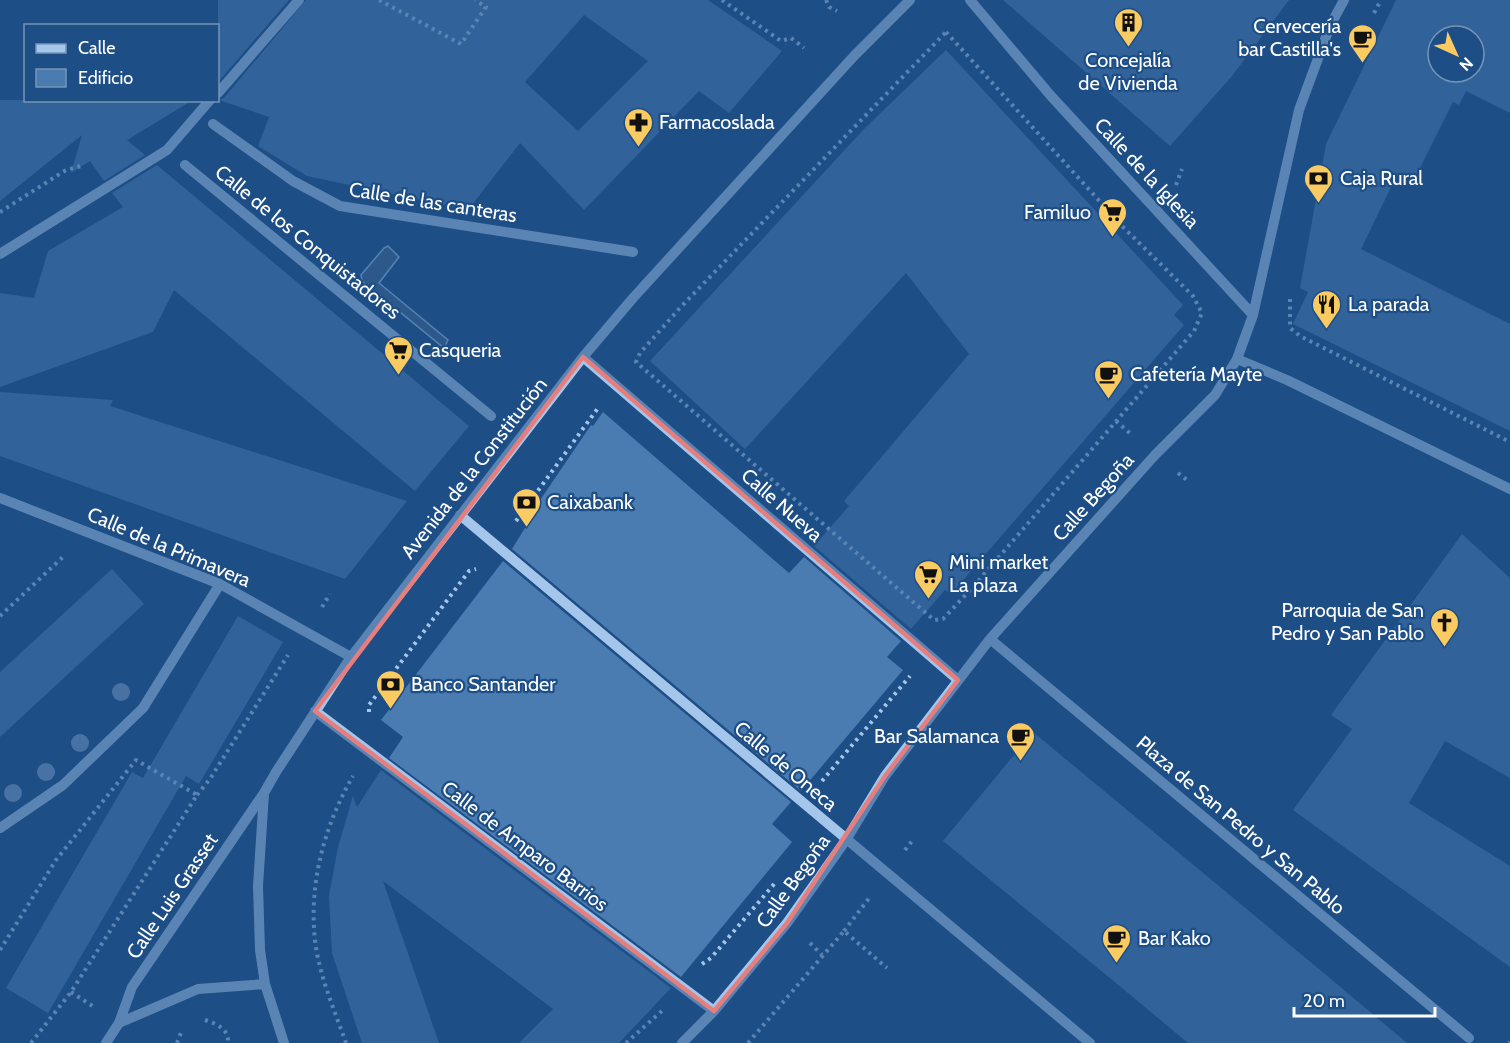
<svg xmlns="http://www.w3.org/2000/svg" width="1510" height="1043" font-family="Cabin,sans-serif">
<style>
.water{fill:#42668f;stroke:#98c2ed;stroke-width:1.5}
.building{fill:#4a7bb1;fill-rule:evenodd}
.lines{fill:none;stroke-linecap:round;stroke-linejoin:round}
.path{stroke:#a5c6eb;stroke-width:4;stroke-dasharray:3 4.5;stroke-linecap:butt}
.minor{stroke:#a5c6eb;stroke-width:10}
.tree{fill:#7c9ec5}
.marked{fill:none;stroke:#e67e7e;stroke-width:4.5;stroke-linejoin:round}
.labels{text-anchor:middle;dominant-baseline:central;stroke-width:4.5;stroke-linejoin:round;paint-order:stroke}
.poi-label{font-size:20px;fill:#fff;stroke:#1d4e86;text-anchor:start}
.street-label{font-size:20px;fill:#fff;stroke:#1d4e86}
</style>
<rect width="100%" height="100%" fill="#1d4e86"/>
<path class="water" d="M 388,246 L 399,257 L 379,283 L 448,340 L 444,348 L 362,281 L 361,275 L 384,248 Z"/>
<path class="building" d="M 218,0 L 289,0 L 218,82 Z
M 306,0 L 708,0 L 782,51 L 729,113 L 699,91 L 584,210 L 520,143 L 468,210 L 307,176 L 258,146 L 269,117 L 219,100 L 224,98 ZM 584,15 L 648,61 L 578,131 L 525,82 Z
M 1003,0 L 1289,0 L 1232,76 L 1170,146 Z
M 1396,0 L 1510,0 L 1510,113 L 1466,91 L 1459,105 L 1453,102 L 1415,178 L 1405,174 L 1402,182 L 1395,179 L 1361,249 L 1510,324 L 1510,431 L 1293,324 L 1308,292 L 1300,288 L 1326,144 ZM 1438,36 L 1474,36 L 1474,72 L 1438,72 Z
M 946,50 L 1183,305 L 1174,315 L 1184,325 L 951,594 L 945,590 L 911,629 L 814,546 L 849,506 L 844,501 L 969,354 L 906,273 L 745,449 L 650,361 L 864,129 Z
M 0,100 L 193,100 L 127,140 L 145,155 L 104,181 L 90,161 L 71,173 L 82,135 L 0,201 Z
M 157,165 L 469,426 L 415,491 L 174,290 L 153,332 L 0,387 L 0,293 L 34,298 L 48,251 L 123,207 L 112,193 Z
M 0,392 L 113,400 L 110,406 L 407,501 L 345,579 L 0,456 Z
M 603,412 L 789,573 L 804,557 L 901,641 L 887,657 L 903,670 L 801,791 L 512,549 L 536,510 L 534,509 L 591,425 L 593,426 Z
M 1462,534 L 1510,578 L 1510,778 L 1445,741 L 1409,803 L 1510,866 L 1510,967 L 1293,810 L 1352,729 L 1331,715 Z
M 503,561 L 791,802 L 772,824 L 792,842 L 681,977 L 389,758 L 403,737 L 381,720 Z
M 112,569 L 144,604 L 0,737 L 0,672 Z
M 238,616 L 283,642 L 199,784 L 186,776 L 48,1013 L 6,988 L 132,772 L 143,778 Z
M 1033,732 L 1331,979 L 1407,1043 L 1188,1043 L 1122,988 L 943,841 Z
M 381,770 L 671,988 L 619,1043 L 519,1043 L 553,1009 L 383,881 L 439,1043 L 362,1043 L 332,953 L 329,896 L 338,847 L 353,796 L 357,807 Z"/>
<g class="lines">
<path class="path" d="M 379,0 L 461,44 L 486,7 L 475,0
M 722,0 L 781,41 L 791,38 L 804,48
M 826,0 L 829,7 L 837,11
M 1374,13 L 1381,0
M 946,32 L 1124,228 L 1193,296 L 1202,313 L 1194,331 L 973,587 L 943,619 L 934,620 L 636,362 L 640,353 L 679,309 Z
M 1176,185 L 1182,169
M 0,212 L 66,170 L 81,166
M 1290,299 L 1290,328 L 1300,336 L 1510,442
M 1116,421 L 1133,436
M 1178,473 L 1187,480
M 516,521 L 598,408
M 322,607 L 330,594
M 0,616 L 64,556
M 369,712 L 369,705 L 469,571 L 476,569
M 822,781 L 910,676
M 197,795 L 210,779 L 288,655
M 905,850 L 912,841
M 844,931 L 870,897
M 810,943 L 822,955
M 0,950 L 56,860 L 136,760 L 197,795 L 71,992 L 31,1043
M 702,964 L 711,958 L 775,883
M 71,992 L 94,1007
M 205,1020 C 217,1024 229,1029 228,1043
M 177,1043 L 182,1030
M 346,1043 C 333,1006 315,966 314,927 C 311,874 327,821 353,776
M 626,1043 L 663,1010
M 748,1043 L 844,931 L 887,968
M 1509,1043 L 1510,1042"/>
<path class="minor" d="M 970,0 L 1051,96 L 1253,315
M 218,93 L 299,0
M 213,124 L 293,181 L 340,206 L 633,252
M 185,165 L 491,416
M 0,254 L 167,150 L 210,100
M 583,357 L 958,680
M 1237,359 L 1287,380 L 1510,489
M 0,498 L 220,584 L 351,657
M 460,515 L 1090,1043
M 990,639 L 1469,1038
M 315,711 L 714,1011
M 0,828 L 63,785 L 143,708 L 220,584
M 119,1023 L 198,989 L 265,984
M 106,1043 L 119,1023 L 132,987 L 264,793
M 284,1043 L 265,984 L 260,950 L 258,886 L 264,793 L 276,772 L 351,657 L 583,357 L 633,298 L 854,56 L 910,0
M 682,1043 L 714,1011 L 787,923 L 846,840 L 885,776 L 990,639 L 1155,455 L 1215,395 L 1237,359 L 1253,315 L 1299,110 L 1330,26 L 1344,0"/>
</g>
<g class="tree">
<circle cx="121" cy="692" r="9"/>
<circle cx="80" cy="743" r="9"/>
<circle cx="46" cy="772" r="9"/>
<circle cx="13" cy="793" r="9"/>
</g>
<path d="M0 0H1510V1043H0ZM 583,357 L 958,680 L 885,776 L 787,923 L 714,1011 L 315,711 Z" fill="#1d4e86" fill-opacity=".55" fill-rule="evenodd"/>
<path class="marked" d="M 583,357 L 958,680 L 885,776 L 787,923 L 714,1011 L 315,711 Z"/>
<defs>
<symbol id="building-pin" viewBox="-11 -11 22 30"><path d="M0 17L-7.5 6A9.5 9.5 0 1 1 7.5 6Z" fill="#fbcb63" stroke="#1d4e86"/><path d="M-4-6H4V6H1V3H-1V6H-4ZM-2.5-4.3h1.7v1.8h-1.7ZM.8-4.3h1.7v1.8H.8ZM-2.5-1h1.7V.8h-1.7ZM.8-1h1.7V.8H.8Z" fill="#111"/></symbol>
<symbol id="cafe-pin" viewBox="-11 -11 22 30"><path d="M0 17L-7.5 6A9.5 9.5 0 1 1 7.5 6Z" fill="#fbcb63" stroke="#1d4e86"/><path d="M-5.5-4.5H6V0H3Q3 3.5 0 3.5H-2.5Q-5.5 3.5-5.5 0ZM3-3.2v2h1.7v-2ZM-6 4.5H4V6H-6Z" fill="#111"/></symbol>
<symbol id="pharmacy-pin" viewBox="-11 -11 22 30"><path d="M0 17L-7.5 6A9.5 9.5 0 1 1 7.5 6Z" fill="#fbcb63" stroke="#1d4e86"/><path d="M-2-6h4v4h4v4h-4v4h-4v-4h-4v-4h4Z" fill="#111"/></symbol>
<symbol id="bank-pin" viewBox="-11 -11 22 30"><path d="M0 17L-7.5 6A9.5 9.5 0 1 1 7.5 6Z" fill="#fbcb63" stroke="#1d4e86"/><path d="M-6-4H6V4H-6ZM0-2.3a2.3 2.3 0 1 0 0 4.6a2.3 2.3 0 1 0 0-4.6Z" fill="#111"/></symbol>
<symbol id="supermarket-pin" viewBox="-11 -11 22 30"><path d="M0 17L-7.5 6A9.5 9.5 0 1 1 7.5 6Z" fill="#fbcb63" stroke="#1d4e86"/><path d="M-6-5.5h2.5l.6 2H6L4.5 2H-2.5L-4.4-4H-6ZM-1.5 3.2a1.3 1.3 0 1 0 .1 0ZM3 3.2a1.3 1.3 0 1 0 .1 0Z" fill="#111"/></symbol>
<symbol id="restaurant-pin" viewBox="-11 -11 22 30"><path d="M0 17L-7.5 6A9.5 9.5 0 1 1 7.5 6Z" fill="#fbcb63" stroke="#1d4e86"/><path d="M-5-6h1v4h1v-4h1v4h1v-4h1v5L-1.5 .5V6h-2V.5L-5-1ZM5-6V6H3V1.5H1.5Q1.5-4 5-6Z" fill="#111"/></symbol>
<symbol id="church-pin" viewBox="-11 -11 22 30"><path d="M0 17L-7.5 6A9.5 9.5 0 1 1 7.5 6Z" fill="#fbcb63" stroke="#1d4e86"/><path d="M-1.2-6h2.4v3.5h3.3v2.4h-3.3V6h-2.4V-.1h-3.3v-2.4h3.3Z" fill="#111"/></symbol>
</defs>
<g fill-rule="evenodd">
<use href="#building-pin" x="1112" y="6" width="33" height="45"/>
<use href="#cafe-pin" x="1346" y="22" width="33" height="45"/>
<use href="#pharmacy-pin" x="622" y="106" width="33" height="45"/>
<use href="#bank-pin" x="1302" y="162" width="33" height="45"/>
<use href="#supermarket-pin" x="1096" y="196" width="33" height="45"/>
<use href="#restaurant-pin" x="1310" y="288" width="33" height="45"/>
<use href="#supermarket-pin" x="382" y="334" width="33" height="45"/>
<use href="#cafe-pin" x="1092" y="358" width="33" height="45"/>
<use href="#bank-pin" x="510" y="486" width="33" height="45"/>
<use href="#supermarket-pin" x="912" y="558" width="33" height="45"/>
<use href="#church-pin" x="1428" y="606" width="33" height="45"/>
<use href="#bank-pin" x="374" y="668" width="33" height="45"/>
<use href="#cafe-pin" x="1004" y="720" width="33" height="45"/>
<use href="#cafe-pin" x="1100" y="922" width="33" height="45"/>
</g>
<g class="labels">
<g class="poi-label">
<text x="1341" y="26" text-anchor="end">Cervecería<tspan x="1341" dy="23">bar Castilla's</tspan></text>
<text x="1128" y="60" text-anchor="middle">Concejalía<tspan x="1128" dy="23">de Vivienda</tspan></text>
<text x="659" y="122">Farmacoslada</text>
<text x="1340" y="178">Caja Rural</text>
<text x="1091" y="212" text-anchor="end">Familuo</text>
<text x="1348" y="304">La parada</text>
<text x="419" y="350">Casqueria</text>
<text x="1130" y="374">Cafetería Mayte</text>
<text x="547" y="502">Caixabank</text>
<text x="949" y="562">Mini market<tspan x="949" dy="23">La plaza</tspan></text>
<text x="1424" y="610" text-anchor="end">Parroquia de San<tspan x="1424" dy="23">Pedro y San Pablo</tspan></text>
<text x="411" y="684">Banco Santander</text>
<text x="999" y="736" text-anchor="end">Bar Salamanca</text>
<text x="1138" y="938">Bar Kako</text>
</g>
<g class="street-label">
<text transform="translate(1147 173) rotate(47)">Calle de la Iglesia</text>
<text transform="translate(433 202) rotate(9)">Calle de las canteras</text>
<text transform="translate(308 242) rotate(39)">Calle de los Conquistadores</text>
<text transform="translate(474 468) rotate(-52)">Avenida de la Constitución</text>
<text transform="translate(1093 497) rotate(-48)">Calle Begoña</text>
<text transform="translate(782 505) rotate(41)">Calle Nueva</text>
<text transform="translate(169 547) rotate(23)">Calle de la Primavera</text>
<text transform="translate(786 766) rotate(40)">Calle de Oneca</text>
<text transform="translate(1241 825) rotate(40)">Plaza de San Pedro y San Pablo</text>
<text transform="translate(525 846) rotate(37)">Calle de Amparo Barrios</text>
<text transform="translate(793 881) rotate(-54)">Calle Begoña</text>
<text transform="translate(172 896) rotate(-56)">Calle Luis Grasset</text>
</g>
</g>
<rect x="24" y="24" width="195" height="78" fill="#1d4e86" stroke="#7795b6" stroke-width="1.5"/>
<rect x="36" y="44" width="30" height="9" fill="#a5c6eb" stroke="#7795b6" stroke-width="1.5"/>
<text x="78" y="54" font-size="18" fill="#ffffff">Calle</text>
<rect x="36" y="69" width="30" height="18" fill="#4a7bb1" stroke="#7795b6" stroke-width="1.5"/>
<text x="78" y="84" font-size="18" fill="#ffffff">Edificio</text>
<g transform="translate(1456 54) rotate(135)"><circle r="28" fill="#1d4e86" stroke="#7795b6" stroke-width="1.5"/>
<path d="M0-4.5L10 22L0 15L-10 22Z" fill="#fbcb63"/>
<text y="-9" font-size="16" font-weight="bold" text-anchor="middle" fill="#ffffff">N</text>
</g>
<path d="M1294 1007v9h141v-9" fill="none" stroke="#ffffff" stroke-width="3"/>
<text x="1303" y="1007" font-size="18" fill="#ffffff" stroke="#1d4e86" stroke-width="4.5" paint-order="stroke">20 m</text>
</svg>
